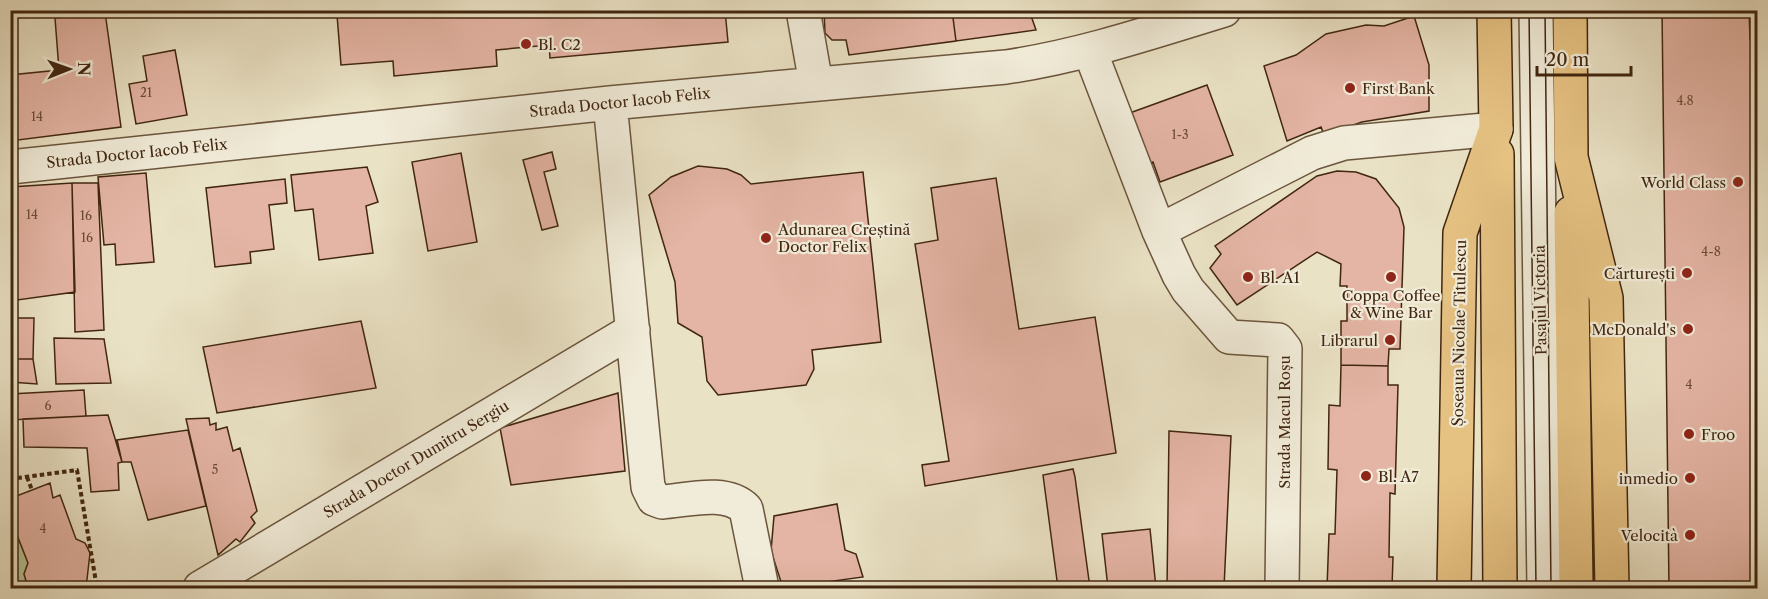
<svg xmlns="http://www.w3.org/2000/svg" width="1768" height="599" font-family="'Libre Caslon Text',serif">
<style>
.green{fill:#b6c395;stroke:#7c7452;stroke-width:1.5}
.building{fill:#e4b4a4;stroke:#412610;stroke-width:1.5}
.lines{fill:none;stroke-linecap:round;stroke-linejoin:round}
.minor-casing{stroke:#6b553d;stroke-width:36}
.major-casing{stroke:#412610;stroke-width:36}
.path{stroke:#412610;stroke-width:4;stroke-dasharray:4.5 3;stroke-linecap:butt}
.minor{stroke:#f1ecd9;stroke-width:33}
.major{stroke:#e5c182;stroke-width:33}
.tram{stroke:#412610;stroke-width:1.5}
.poi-dot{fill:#8f2418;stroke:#f1ecd9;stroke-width:2}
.labels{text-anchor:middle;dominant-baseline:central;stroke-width:4.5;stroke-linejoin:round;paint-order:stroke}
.number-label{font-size:12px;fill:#6a4a35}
.poi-label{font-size:15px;fill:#412610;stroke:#f1ecd9;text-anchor:start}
.street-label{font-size:15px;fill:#412610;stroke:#f1ecd9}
</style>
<rect width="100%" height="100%" fill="#eae2c5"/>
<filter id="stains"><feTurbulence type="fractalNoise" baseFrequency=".00333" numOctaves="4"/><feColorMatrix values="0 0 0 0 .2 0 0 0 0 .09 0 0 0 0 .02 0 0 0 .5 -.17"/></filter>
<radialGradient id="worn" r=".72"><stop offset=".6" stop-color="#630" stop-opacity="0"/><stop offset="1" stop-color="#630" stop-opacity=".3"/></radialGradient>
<path class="green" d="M 10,517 L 28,563 L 24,574 L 27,584 L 34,588 L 11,588 Z"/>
<path class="building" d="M 392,10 L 429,10 L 429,16 L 489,10 L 725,10 L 728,42 L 550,58 L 549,45 L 496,50 L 497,66 L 394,76 L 393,61 L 341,65 L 337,15 Z
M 952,10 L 1029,10 L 1036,30 L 956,41 Z
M 952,10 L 956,41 L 849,55 L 846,40 L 832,40 L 825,33 L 824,10 Z
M 1029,10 L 1052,10 L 1030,16 Z
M 1662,10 L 1749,10 L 1750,39 L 1758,39 L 1758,588 L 1669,588 Z
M 105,12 L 121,127 L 10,141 L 10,75 L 59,70 L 55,18 Z
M 1414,16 L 1429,65 L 1429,111 L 1362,122 L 1324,135 L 1321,127 L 1287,141 L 1264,66 L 1296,55 L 1326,34 L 1366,25 L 1384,26 Z
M 175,50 L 187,115 L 136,124 L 129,84 L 147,81 L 143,56 Z
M 1207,85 L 1233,155 L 1160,182 L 1153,162 L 1146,165 L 1127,114 Z
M 552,152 L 556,169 L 544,172 L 558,226 L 542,230 L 523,160 Z
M 461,153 L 477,242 L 428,251 L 412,162 Z
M 698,166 L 727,169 L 741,175 L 751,184 L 863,172 L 881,342 L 812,350 L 814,369 L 806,385 L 718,395 L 707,381 L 702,337 L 678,323 L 675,282 L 649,195 L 671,177 Z
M 367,167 L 378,202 L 366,206 L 373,253 L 319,260 L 313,209 L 295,211 L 291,175 Z
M 1337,171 L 1356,172 L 1376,179 L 1399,208 L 1404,227 L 1400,349 L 1389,349 L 1388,366 L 1341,365 L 1341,321 L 1347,321 L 1347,286 L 1340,286 L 1341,264 L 1317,252 L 1237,305 L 1210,268 L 1221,254 L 1215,246 L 1317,176 Z
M 146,173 L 154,262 L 116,265 L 115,244 L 104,245 L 98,177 Z
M 996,178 L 1019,329 L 1095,317 L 1116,453 L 925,486 L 922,465 L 949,461 L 915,244 L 938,240 L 931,188 Z
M 285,179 L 287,203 L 269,205 L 274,249 L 250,252 L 251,263 L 215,267 L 206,188 Z
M 72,183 L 75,292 L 10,301 L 10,187 Z
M 72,183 L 98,183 L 104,330 L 75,332 Z
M 10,318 L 34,318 L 33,359 L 10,359 Z
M 361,321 L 376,388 L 217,413 L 203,347 Z
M 54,338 L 104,339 L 111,383 L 56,384 Z
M 10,359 L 33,359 L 37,384 L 10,382 Z
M 1341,365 L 1388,366 L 1388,385 L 1398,385 L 1395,494 L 1390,493 L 1389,557 L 1393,557 L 1392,588 L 1327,588 L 1329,534 L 1335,534 L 1337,470 L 1328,469 L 1329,405 L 1340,406 Z
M 84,390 L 86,416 L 10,420 L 10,394 Z
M 618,393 L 625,471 L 511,485 L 500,428 Z
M 108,415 L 122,462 L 118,463 L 119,490 L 91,492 L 87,448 L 24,447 L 23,419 Z
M 209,418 L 210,425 L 216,423 L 216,430 L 227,427 L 233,451 L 240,448 L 257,511 L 251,517 L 255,523 L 240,542 L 236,539 L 218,555 L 186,419 Z
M 188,430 L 206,506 L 148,520 L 131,462 L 122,462 L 117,440 Z
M 1169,431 L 1231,436 L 1224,588 L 1167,588 Z
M 1073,469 L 1075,477 L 1090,588 L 1058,588 L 1043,475 Z
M 50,483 L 53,498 L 60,495 L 76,539 L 85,543 L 90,553 L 86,588 L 34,588 L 27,584 L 24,574 L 28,563 L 10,517 L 10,515 L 17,512 L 14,497 Z
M 837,504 L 845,550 L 856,554 L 863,577 L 783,588 L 771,551 L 774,516 Z
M 1150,529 L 1156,588 L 1108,588 L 1102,534 Z"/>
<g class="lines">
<defs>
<path id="minor" d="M 803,10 L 816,84
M 1536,10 L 1544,588
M 1090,51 L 1159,231 L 1179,275 L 1188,290 L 1229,337 L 1278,340 L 1285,349 L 1282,588
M 610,103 L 648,487 L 654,499 L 662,502 C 688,500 726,489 746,509 L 762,588
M 10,167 L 610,103 L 1006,67 C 1081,56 1152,32 1224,10
M 1159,231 L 1312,153 L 1344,143 L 1496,129
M 200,588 L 633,330"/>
<path id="major" d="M 1570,10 L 1571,157 L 1606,298 L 1612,588
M 1497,154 L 1500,588
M 1571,213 L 1576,588
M 1454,588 L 1460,233 L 1496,129 L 1494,10"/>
</defs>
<use href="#minor" class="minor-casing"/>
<use href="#major" class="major-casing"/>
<path class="path" d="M 27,477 L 32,490
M 10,479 L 77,470 L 97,588"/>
<use href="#minor" class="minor"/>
<use href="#major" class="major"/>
<path class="tram" d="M 1529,10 L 1536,588
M 1545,10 L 1551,588"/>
</g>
<g class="poi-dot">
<circle cx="526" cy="44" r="6"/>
<circle cx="1350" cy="88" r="6"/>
<circle cx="1738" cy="182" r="6"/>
<circle cx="766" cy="238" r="6"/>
<circle cx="1687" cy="273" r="6"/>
<circle cx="1248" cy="277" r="6"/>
<circle cx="1391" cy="277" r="6"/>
<circle cx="1688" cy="329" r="6"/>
<circle cx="1390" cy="340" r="6"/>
<circle cx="1689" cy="434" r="6"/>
<circle cx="1366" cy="476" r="6"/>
<circle cx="1690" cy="478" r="6"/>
<circle cx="1690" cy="535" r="6"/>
</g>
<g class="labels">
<g class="number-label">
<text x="146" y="92">21</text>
<text x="1685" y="100">4.8</text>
<text x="37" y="116">14</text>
<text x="1180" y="134">1-3</text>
<text x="32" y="214">14</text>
<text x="86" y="215">16</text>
<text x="87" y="237">16</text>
<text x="1711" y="251">4-8</text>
<text x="1689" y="384">4</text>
<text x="48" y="405">6</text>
<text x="215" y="469">5</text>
<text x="43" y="528">4</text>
</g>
<g class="poi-label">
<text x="538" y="44">Bl. C2</text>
<text x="1362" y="88">First Bank</text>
<text x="1726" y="182" text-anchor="end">World Class</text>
<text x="778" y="229">Adunarea Creștină<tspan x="778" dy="17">Doctor Felix</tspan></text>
<text x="1675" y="273" text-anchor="end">Cărturești</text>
<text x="1260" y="277">Bl. A1</text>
<text x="1391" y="295" text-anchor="middle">Coppa Coffee<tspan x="1391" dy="17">&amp; Wine Bar</tspan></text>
<text x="1676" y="329" text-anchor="end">McDonald's</text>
<text x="1378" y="340" text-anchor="end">Librarul</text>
<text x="1701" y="434">Froo</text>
<text x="1378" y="476">Bl. A7</text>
<text x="1678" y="478" text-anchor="end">inmedio</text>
<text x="1678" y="535" text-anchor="end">Velocità</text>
</g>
<g class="street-label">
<text transform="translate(620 102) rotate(-6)">Strada Doctor Iacob Felix</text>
<text transform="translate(137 153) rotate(-6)">Strada Doctor Iacob Felix</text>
<text transform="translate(1540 300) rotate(-91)">Pasajul Victoria</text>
<text transform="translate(1459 333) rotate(-89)">Șoseaua Nicolae Titulescu</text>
<text transform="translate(1284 422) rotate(-90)">Strada Macul Roșu</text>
<text transform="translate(416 459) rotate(-31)">Strada Doctor Dumitru Sergiu</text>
</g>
</g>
<rect width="1768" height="599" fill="none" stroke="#eae2c5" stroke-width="36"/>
<rect x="12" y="12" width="1744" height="575" fill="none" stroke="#412610" stroke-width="3"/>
<rect x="18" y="18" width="1732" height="563" fill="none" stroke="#412610" stroke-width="1.5"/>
<g transform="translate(69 69) rotate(89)" stroke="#f1ecd9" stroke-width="4.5" paint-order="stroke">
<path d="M0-4.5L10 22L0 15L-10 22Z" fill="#412610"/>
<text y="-9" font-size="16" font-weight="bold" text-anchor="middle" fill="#412610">N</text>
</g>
<path d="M1537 66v9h94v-9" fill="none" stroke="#412610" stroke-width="3"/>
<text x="1546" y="66" font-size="18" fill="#412610" stroke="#f1ecd9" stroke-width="4.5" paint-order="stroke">20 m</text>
<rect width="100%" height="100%" filter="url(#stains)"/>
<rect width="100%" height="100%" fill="url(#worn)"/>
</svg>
